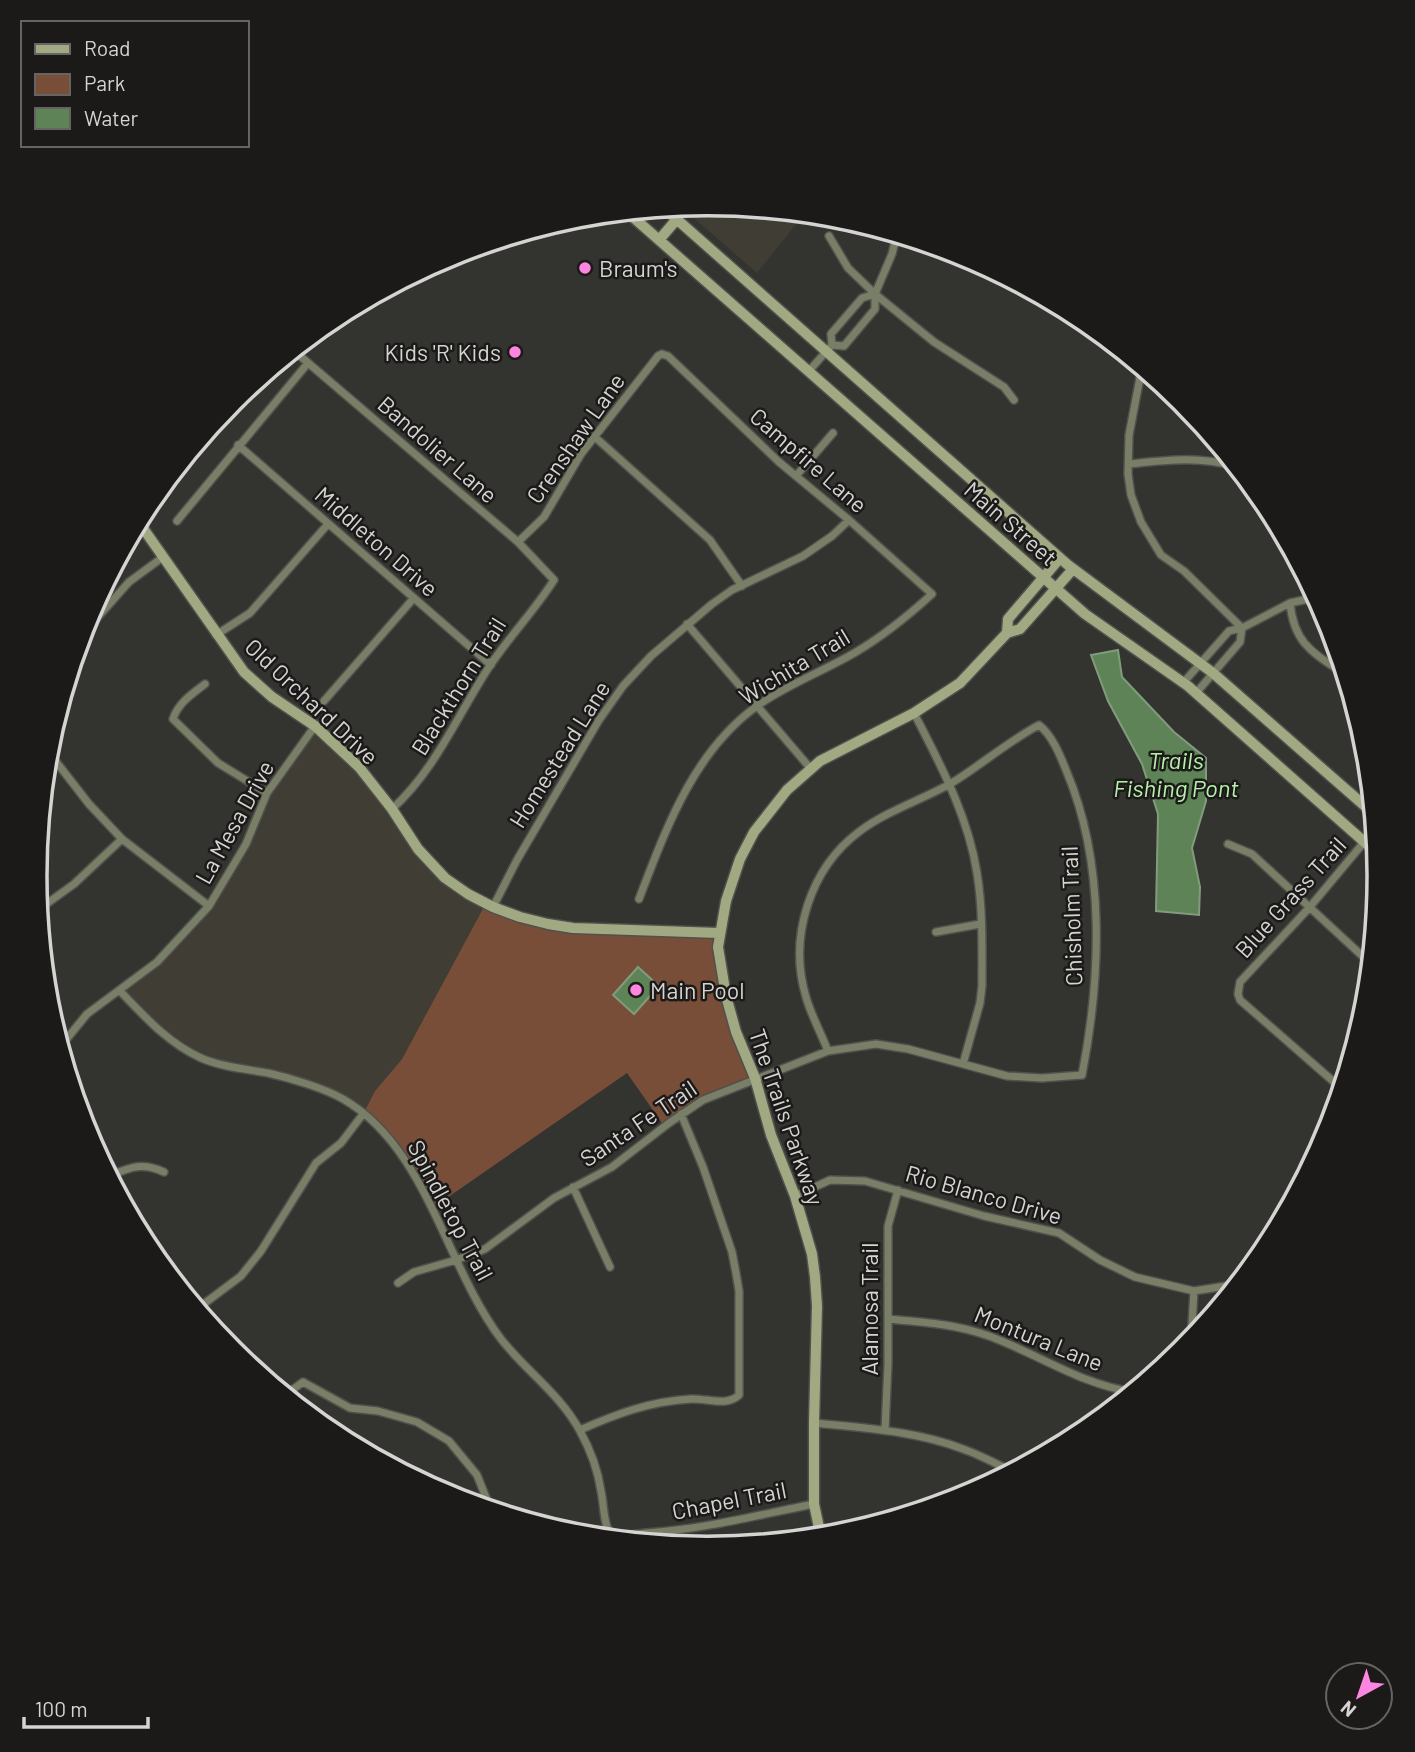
<svg xmlns="http://www.w3.org/2000/svg" width="1415" height="1752" font-family="Barlow,sans-serif">
<style>
.built{fill:#3f3d34}
.green{fill:#794e39}
.water{fill:#5e8357;stroke:#829b7c;stroke-width:2}
.lines{fill:none;stroke-linecap:round;stroke-linejoin:round}
.street-casing{stroke:#50504d;stroke-width:10}
.secondary-casing{stroke:#50504d;stroke-width:13}
.street{stroke:#797e67;stroke-width:7}
.secondary{stroke:#a1a983;stroke-width:10}
.poi-dot{fill:#fe86e1;stroke:#1b1a19;stroke-width:2.5}
.labels{text-anchor:middle;dominant-baseline:central;stroke-width:5;stroke-linejoin:round;paint-order:stroke}
.poi-label{font-size:23px;fill:#d5d4d2;stroke:#1b1a19;text-anchor:start}
.street-label{font-size:23px;fill:#d5d4d2;stroke:#1b1a19}
.water-label{font-size:24px;font-style:italic;fill:#b7f1ac;stroke:#1b1a19}
.rim{fill:none;stroke:#d5d4d2;stroke-width:3.5}
</style>
<rect width="100%" height="100%" fill="#333330"/>
<path class="built" d="M 708,204 L 805,213 L 757,273 L 680,206 Z
M 315,726 L 359,767 L 445,878 L 486,903 L 402,1059 L 375,1091 L 363,1114 L 342,1099 L 302,1084 L 203,1059 L 179,1046 L 120,991 L 157,962 L 209,906 L 232,870 L 268,793 Z"/>
<path class="green" d="M 486,903 L 548,924 L 719,933 L 722,979 L 755,1078 L 703,1100 L 664,1126 L 627,1073 L 431,1209 L 407,1162 L 363,1114 L 375,1091 L 402,1059 Z"/>
<path class="water" d="M 1118,650 L 1122,677 L 1174,732 L 1206,758 L 1206,801 L 1192,848 L 1200,887 L 1199,915 L 1156,911 L 1158,814 L 1142,764 L 1108,701 L 1091,655 Z
M 638,967 L 659,986 L 634,1014 L 613,995 Z"/>
<g class="lines">
<defs>
<path id="street" d="M 829,236 L 848,268 L 875,294 L 934,342 L 1004,387 L 1014,400
M 832,345 L 844,346 L 875,309 L 875,294 L 892,254 L 897,234
M 293,350 L 518,542 L 554,580 C 535,610 509,637 489,667 C 457,716 436,769 392,809
M 1142,367 L 1129,435 L 1128,474 L 1131,495 L 1141,522 L 1161,555 L 1184,571 L 1242,628
M 808,372 L 832,345 L 831,334 L 862,298 L 875,294
M 595,437 L 710,540 L 742,586
M 238,445 L 491,665
M 1129,464 C 1168,460 1199,456 1238,467
M 796,476 L 833,433
M 177,521 L 308,363
M 518,542 L 544,517 L 581,454 L 658,356 L 662,354 L 668,356 L 779,462 L 849,520 L 932,594 C 909,615 883,636 856,652 C 824,671 788,684 757,706 C 693,752 666,829 639,899
M 1290,603 C 1294,644 1313,653 1345,674
M 687,624 L 811,769
M 216,635 L 250,613 L 328,524
M 81,636 L 129,582 L 163,557
M 1183,683 L 1229,631 L 1242,628 L 1290,603 L 1317,597
M 205,684 C 192,694 178,703 173,719 L 218,763 L 267,793
M 1196,693 L 1240,642 L 1242,628
M 324,701 L 413,599
M 914,713 C 940,764 968,815 977,873 C 983,909 982,949 982,986 L 980,1003 L 963,1064
M 47,750 L 89,804 L 122,839 L 209,906
M 1228,844 L 1252,854 L 1371,964
M 493,907 L 517,860 L 599,720 L 623,686 L 651,656 L 712,604 L 732,590 L 803,556 L 832,536 L 849,520
M 38,910 L 74,884 L 122,839
M 936,932 L 980,924
M 120,991 C 145,1017 168,1043 201,1058 C 222,1067 246,1069 268,1073 C 290,1078 324,1088 343,1099 C 427,1147 445,1265 501,1339 C 526,1371 561,1395 580,1431 C 590,1449 598,1471 601,1491 C 604,1504 603,1520 609,1532 C 620,1538 635,1534 647,1533 C 704,1529 758,1515 814,1504
M 60,1047 L 87,1014 L 157,962 L 209,906 L 246,844 L 267,793 L 315,726
M 1342,1089 L 1240,1000 L 1238,994 L 1240,982 L 1309,908 L 1375,829
M 109,1176 C 131,1167 142,1162 164,1172
M 573,1187 L 610,1267
M 795,1196 L 830,1180 L 865,1181 L 984,1216 L 1059,1233 L 1100,1260 L 1135,1277 L 1194,1291 L 1238,1284
M 398,1283 L 414,1272 L 456,1260 L 485,1249 L 554,1198 L 612,1167 L 669,1123 L 703,1100 L 828,1051 L 876,1044 L 908,1049 L 1007,1076 L 1042,1078 L 1082,1075 C 1101,977 1106,864 1066,770 C 1060,755 1052,735 1039,725 C 1007,742 980,766 950,784 C 921,800 887,811 860,831 C 810,868 788,937 806,997 C 811,1015 821,1033 828,1051
M 197,1309 L 241,1276 L 261,1251 L 316,1163 L 341,1143 L 363,1114
M 888,1319 C 923,1322 956,1324 989,1336 C 1038,1354 1080,1384 1133,1392
M 1191,1341 L 1194,1291
M 285,1395 L 303,1382 L 350,1408 L 378,1411 L 417,1422 L 449,1441 L 477,1475 L 491,1510
M 814,1423 C 864,1428 916,1431 963,1449 C 980,1455 997,1464 1013,1472
M 580,1430 C 616,1414 651,1401 691,1399 C 706,1398 727,1407 739,1395 L 739,1291 L 736,1273 L 732,1252 L 703,1167 L 681,1114
M 885,1430 L 888,1364 L 888,1226 L 898,1190"/>
<path id="secondary" d="M 664,208 L 1068,565 L 1213,673 L 1374,814
M 626,211 L 1085,614 L 1188,686 L 1378,854
M 659,240 L 677,219
M 138,521 L 244,672 L 272,697 L 315,726 L 359,767 L 392,809 L 418,849 L 445,878 L 468,894 L 493,907 L 520,917 L 548,924 L 573,928 L 719,933
M 1007,633 L 1008,619 L 1060,558
M 821,1537 L 814,1504 L 814,1423 L 817,1306 L 815,1277 L 812,1254 L 795,1196 L 771,1135 L 755,1078 L 736,1032 L 726,996 L 718,947 L 726,901 L 740,859 L 754,832 L 787,790 L 820,761 L 914,713 L 960,683 L 1007,633 L 1020,629 L 1073,569"/>
</defs>
<use href="#street" class="street-casing"/>
<use href="#secondary" class="secondary-casing"/>
<use href="#street" class="street"/>
<use href="#secondary" class="secondary"/>
</g>
<g class="poi-dot">
<circle cx="585" cy="268" r="7"/>
<circle cx="515" cy="352" r="7"/>
<circle cx="636" cy="990" r="7"/>
</g>
<g class="labels">
<g class="poi-label">
<text x="599" y="268">Braum's</text>
<text x="501" y="352" text-anchor="end">Kids 'R' Kids</text>
<text x="650" y="990">Main Pool</text>
</g>
<g class="street-label">
<text transform="translate(575 438) rotate(-55)">Crenshaw Lane</text>
<text transform="translate(438 449) rotate(41)">Bandolier Lane</text>
<text transform="translate(809 460) rotate(41)">Campfire Lane</text>
<text transform="translate(1011 523) rotate(41)">Main Street</text>
<text transform="translate(377 541) rotate(41)">Middleton Drive</text>
<text transform="translate(794 666) rotate(-31)">Wichita Trail</text>
<text transform="translate(458 686) rotate(-58)">Blackthorn Trail</text>
<text transform="translate(312 701) rotate(43)">Old Orchard Drive</text>
<text transform="translate(559 754) rotate(-58)">Homestead Lane</text>
<text transform="translate(234 822) rotate(-61)">La Mesa Drive</text>
<text transform="translate(1290 897) rotate(-48)">Blue Grass Trail</text>
<text transform="translate(1071 916) rotate(-92)">Chisholm Trail</text>
<text transform="translate(787 1117) rotate(71)">The Trails Parkway</text>
<text transform="translate(638 1123) rotate(-34)">Santa Fe Trail</text>
<text transform="translate(984 1194) rotate(16)">Rio Blanco Drive</text>
<text transform="translate(451 1210) rotate(62)">Spindletop Trail</text>
<text transform="translate(869 1309) rotate(-90)">Alamosa Trail</text>
<text transform="translate(1039 1338) rotate(22)">Montura Lane</text>
<text transform="translate(729 1500) rotate(-11)">Chapel Trail</text>
</g>
<g class="water-label">
<text x="1176" y="759">Trails<tspan x="1176" dy="28">Fishing Pont</tspan></text>
</g>
</g>
<path d="M0 0H1415V1752H0ZM47 876a660 660 0 1 1 1320 0a660 660 0 1 1-1320 0Z" fill="#1b1a19" fill-rule="evenodd"/>
<path class="rim" d="M47 876a660 660 0 1 1 1320 0a660 660 0 1 1-1320 0Z"/>
<rect x="21" y="21" width="228" height="126" fill="#1b1a19" stroke="#656463" stroke-width="2"/>
<rect x="35" y="44" width="35" height="10" fill="#a1a983" stroke="#656463" stroke-width="2"/>
<text x="84" y="56" font-size="21" fill="#d5d4d2">Road</text>
<rect x="35" y="74" width="35" height="21" fill="#794e39" stroke="#656463" stroke-width="2"/>
<text x="84" y="91" font-size="21" fill="#d5d4d2">Park</text>
<rect x="35" y="108" width="35" height="21" fill="#5e8357" stroke="#656463" stroke-width="2"/>
<text x="84" y="126" font-size="21" fill="#d5d4d2">Water</text>
<g transform="translate(1359 1696) rotate(220)"><circle r="33" fill="#1b1a19" stroke="#656463" stroke-width="2"/>
<path d="M0-5L12 26L0 18L-12 26Z" fill="#fe86e1"/>
<text y="-10" font-size="19" font-weight="bold" text-anchor="middle" fill="#d5d4d2">N</text>
</g>
<path d="M24 1717v10h124v-10" fill="none" stroke="#d5d4d2" stroke-width="3.5"/>
<text x="35" y="1717" font-size="21" fill="#d5d4d2" stroke="#1b1a19" stroke-width="5" paint-order="stroke">100 m</text>
</svg>
